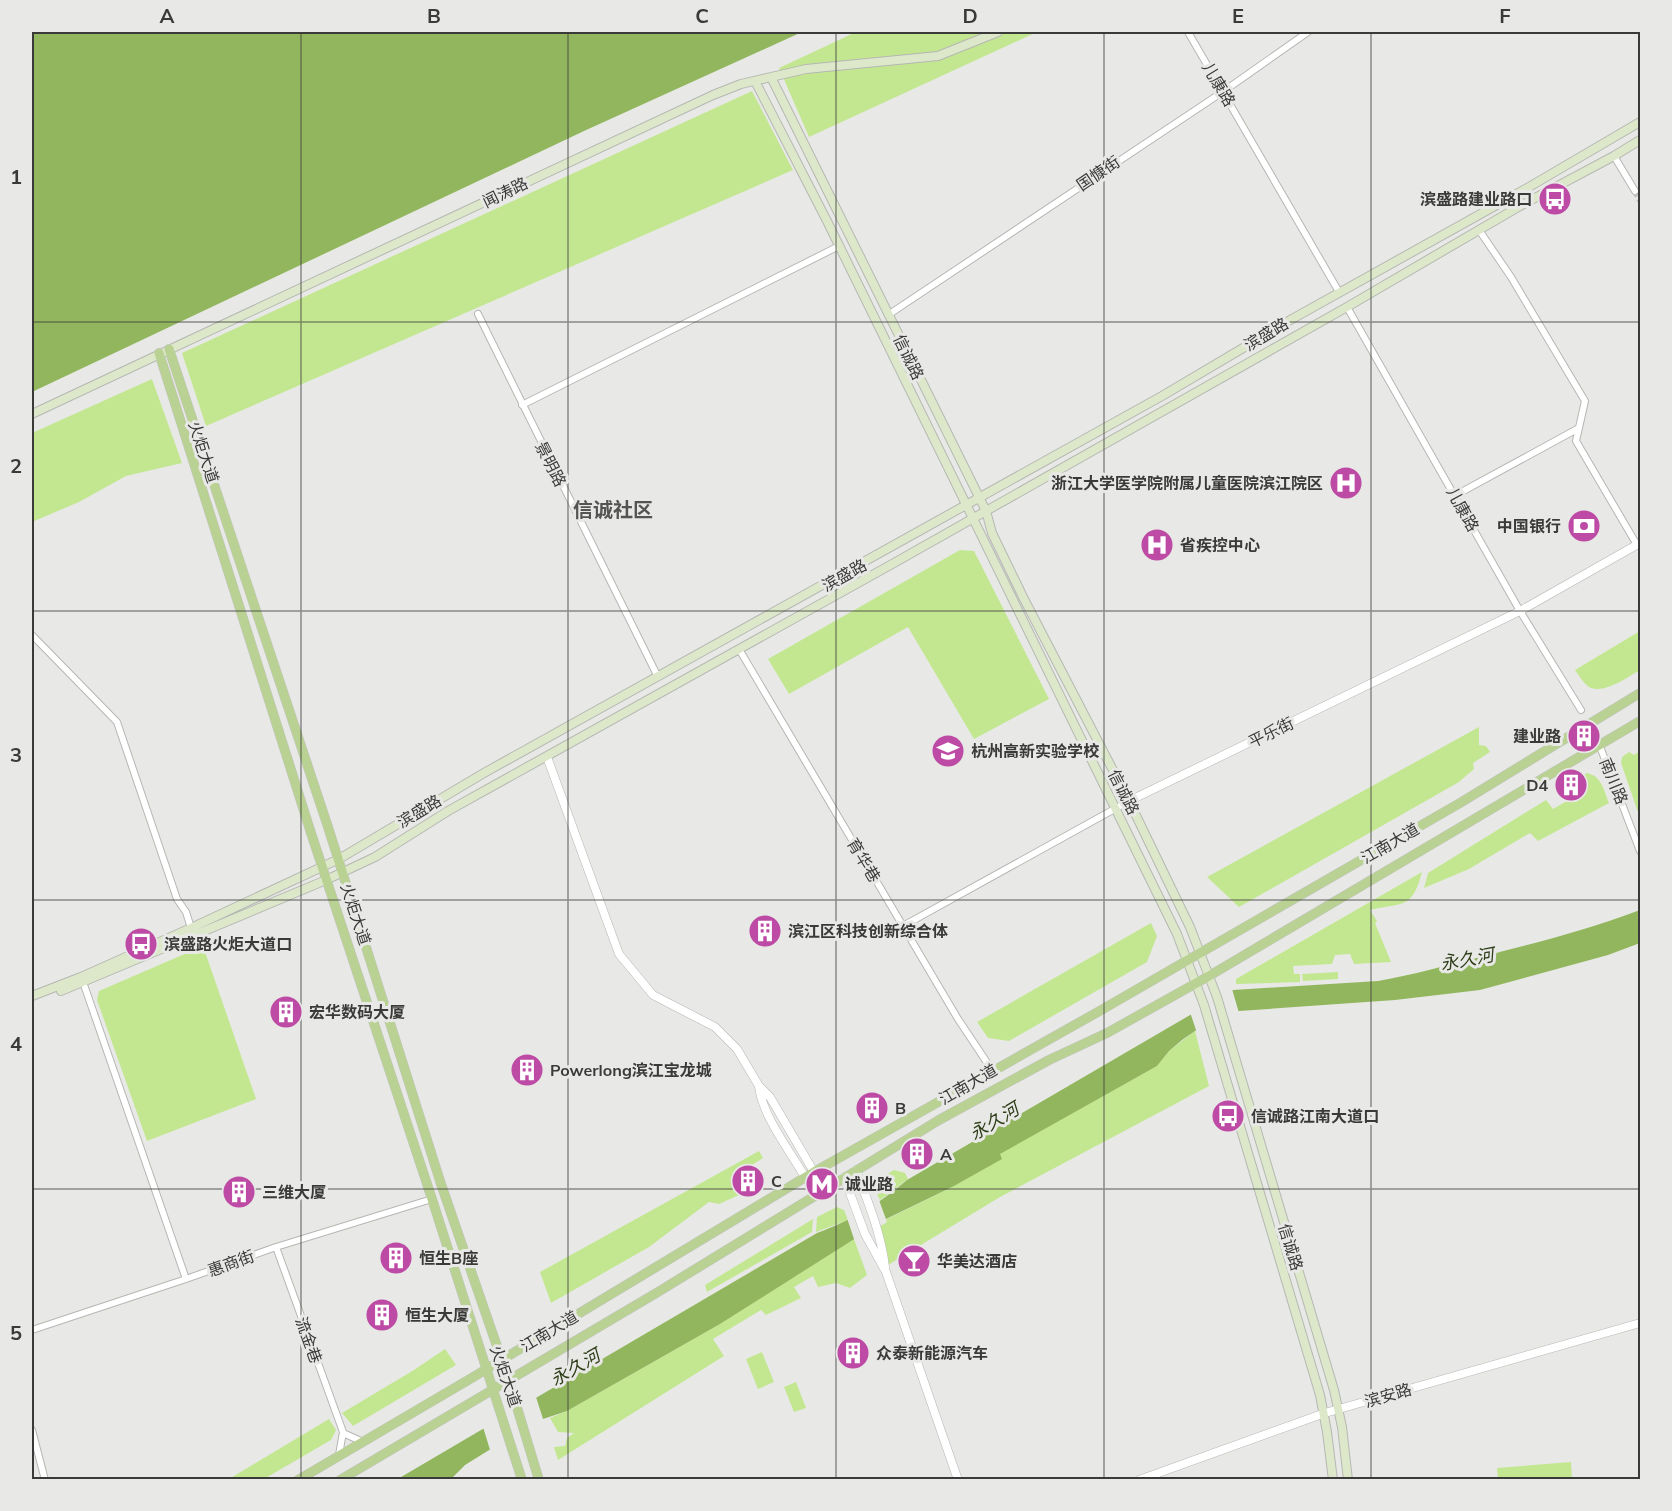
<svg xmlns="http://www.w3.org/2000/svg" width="1672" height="1511" font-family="Mulish,'Noto Sans SC',sans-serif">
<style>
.green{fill:#c3e791}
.water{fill:#92b65d}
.pier{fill:#e8e9e6}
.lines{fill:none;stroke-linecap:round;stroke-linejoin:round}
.minor-tunnel{stroke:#c5c6c3;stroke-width:6;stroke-dasharray:6 3;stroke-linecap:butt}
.minor-casing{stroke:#b6b7b4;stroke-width:8}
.tertiary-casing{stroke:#b6b7b4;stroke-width:9}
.secondary-casing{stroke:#b6b7b4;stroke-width:10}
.primary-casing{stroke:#c4c4c4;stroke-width:10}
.minor{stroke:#fff;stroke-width:6}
.tertiary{stroke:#fff;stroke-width:8}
.secondary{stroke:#dce8c9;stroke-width:8}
.primary{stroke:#b9d192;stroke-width:9}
.grid{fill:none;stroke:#3a3a39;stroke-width:1.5;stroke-opacity:0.55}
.labels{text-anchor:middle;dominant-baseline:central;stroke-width:6;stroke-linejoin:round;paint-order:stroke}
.street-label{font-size:16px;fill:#3a3a39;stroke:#e8e9e6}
.poi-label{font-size:16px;font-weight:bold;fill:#3a3a39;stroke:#e8e9e6;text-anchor:start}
.water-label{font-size:18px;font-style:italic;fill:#2f3e19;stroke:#e8e9e6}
.quarter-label{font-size:20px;font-weight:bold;fill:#545552;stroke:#e8e9e6}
.neatline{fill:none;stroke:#3a3a39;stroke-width:2}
.grid-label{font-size:20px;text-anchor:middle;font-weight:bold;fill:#3a3a39}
</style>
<rect width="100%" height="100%" fill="#e8e9e6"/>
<path class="green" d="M 856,32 L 1037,32 L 809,137 L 779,68 Z
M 752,91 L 793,170 L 206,426 L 182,353 Z
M 152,379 L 182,463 L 126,476 L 79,502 L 32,522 L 32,433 Z
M 960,550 L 974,551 L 1049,699 L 974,739 L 908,627 L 789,694 L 768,659 Z
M 1640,631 L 1640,670 C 1628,677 1606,693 1591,688 C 1585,686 1579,675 1575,670 Z
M 1479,727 L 1479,745 L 1486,746 L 1490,752 L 1473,763 L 1474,769 L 1459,782 L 1239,907 L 1207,877 Z
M 1640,751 L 1640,818 L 1621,763 L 1622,757 L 1629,752 L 1634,755 Z
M 1587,773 C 1602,776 1604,791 1609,803 L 1538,841 L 1530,833 L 1469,869 L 1424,888 L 1428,873 L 1546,800 L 1553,809 L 1565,802 L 1577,802 L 1572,794 L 1584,788 L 1579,778 Z
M 1422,872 C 1412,910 1403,902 1370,910 L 1377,921 L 1375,923 L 1391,962 L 1354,964 L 1350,954 L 1335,955 L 1332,964 L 1293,966 L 1294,974 L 1300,974 L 1300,982 L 1236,984 L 1236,979 Z
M 1151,923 L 1157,936 L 1147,962 L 1009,1041 L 988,1038 L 977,1022 Z
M 203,946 L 256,1099 L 147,1141 L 97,1000 L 99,991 Z
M 1338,972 L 1338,979 L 1303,981 L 1302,974 Z
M 1195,1031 L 1209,1086 L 1000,1197 L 888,1265 L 879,1223 L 954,1186 L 1001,1159 L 999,1154 L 1157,1066 L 1169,1051 Z
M 759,1151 L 763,1158 L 731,1178 L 739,1195 L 719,1204 L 709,1202 L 649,1247 L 551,1303 L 540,1272 Z
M 894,1170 L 905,1173 L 908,1179 L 880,1200 L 875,1190 L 876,1181 Z
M 837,1207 L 844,1210 L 848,1220 L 816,1232 L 817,1217 Z
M 813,1219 L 812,1232 L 707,1292 L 705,1285 Z
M 854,1239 L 867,1275 L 850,1288 L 836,1283 L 818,1287 L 813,1276 L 794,1287 L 801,1298 L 766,1315 L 761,1310 L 713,1339 L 724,1356 L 558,1460 L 554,1447 L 565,1446 L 567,1438 L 574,1433 L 558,1432 L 550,1418 L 567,1411 L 720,1324 Z
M 445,1349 L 456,1365 L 353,1426 L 342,1413 L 414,1370 Z
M 762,1352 L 774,1382 L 758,1389 L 746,1359 Z
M 796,1382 L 806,1408 L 794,1412 L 784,1387 Z
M 329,1419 L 336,1430 L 331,1440 L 264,1479 L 229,1479 Z
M 1571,1462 L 1572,1479 L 1498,1479 L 1497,1468 Z"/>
<path class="water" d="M 32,32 L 802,32 L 584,131 L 32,392 Z
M 1640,910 L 1640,943 L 1608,955 L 1480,990 L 1395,1000 L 1239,1011 L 1195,1031 L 1182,1040 L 1169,1051 L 1157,1066 L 1000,1154 L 1002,1159 L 954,1186 L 886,1219 L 720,1324 L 567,1411 L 534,1422 L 465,1465 L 451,1479 L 396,1480 L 817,1233 C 854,1219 876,1206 907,1180 L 1233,990 L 1378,981 C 1413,975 1447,965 1481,957 C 1535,943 1588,930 1640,910 Z"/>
<path class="pier" d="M 1232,989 L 1239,1013 L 1197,1033 L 1190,1012 Z
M 879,1200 L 887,1222 L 855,1242 L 847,1218 Z
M 535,1394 L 544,1422 L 535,1425 L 491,1453 L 483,1427 Z"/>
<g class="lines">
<path class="minor-tunnel" d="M 1635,191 L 1640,201"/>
<defs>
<path id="minor" d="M 1188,32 L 1339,292
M 1614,156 L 1635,191
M 1479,230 L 1511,277 L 1585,401 L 1576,441 L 1637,545
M 1347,307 L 1520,611 L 1581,710
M 478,314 L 658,677
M 888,315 L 1224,91 L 1308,32
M 522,405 L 839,246
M 1456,495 L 1579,428
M 32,635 L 117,722 L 177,899 L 186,912 L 191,928
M 739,649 L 958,1019 L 992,1070
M 1599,744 L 1640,851
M 903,926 L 1129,801
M 82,979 L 186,1279
M 276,1247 L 343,1432 L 339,1455
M 32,1330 L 186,1279 L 276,1247 L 432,1199
M 32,1430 L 45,1480
M 343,1433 L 363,1442"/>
<path id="tertiary" d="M 547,757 L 619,954 L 653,995 L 715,1027 L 737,1049 L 759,1086 L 770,1097 L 814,1172
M 1129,801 L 1520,611 L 1640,543
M 759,1087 C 763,1117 790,1151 805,1177
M 856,1170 C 868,1202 881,1233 885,1267
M 844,1177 L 865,1234 L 886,1272 L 958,1480
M 1139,1480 L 1325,1413 L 1640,1323"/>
<path id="secondary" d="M 771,77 L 986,511 L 992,533 L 1023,597 L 1129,801 L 1190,927 L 1217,997 L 1334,1390 L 1342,1427 L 1348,1480
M 755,81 L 827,221 L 1177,934 L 1204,1005 L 1320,1395 L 1327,1432 L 1333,1480
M 32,414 L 713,95 L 741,84 L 806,69 L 938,56 L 998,32
M 61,991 L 326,880 L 375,857 L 448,811 L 894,563 L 1347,307 L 1520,206 L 1614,156 L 1640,140
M 32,996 L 81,977 L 191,928 L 339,859 L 484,773 L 1162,396 L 1292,319 L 1529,187 L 1640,122"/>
<path id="primary" d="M 169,349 L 328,827 L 441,1184 L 509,1381 L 539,1480
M 159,353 L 311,833 L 432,1199 L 522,1480
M 298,1480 L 470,1379 L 814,1172 L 1096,1013 L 1460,803 L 1640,693
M 340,1480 L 658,1292 L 939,1120 L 1049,1060 L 1107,1033 L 1209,976 L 1640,721"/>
</defs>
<use href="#minor" class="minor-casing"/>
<use href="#tertiary" class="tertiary-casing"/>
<use href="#secondary" class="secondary-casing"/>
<use href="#primary" class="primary-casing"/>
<use href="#minor" class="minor"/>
<use href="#tertiary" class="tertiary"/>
<use href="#secondary" class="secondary"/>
<use href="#primary" class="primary"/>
</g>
<path class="grid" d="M 301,32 L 301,1480M 568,32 L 568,1480M 836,32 L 836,1480M 1104,32 L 1104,1480M 1371,32 L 1371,1480M 32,322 L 1640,322M 32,611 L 1640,611M 32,900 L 1640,900M 32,1189 L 1640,1189"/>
<defs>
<symbol id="bus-disc" viewBox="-11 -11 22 22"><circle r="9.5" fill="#bd4aa4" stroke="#e8e9e6"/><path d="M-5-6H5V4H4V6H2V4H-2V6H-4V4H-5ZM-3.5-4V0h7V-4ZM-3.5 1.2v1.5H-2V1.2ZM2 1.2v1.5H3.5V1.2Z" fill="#fff"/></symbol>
<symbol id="hospital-disc" viewBox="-11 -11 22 22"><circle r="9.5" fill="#bd4aa4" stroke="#e8e9e6"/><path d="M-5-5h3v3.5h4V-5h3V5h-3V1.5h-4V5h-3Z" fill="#fff"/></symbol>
<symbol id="bank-disc" viewBox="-11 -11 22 22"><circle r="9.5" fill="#bd4aa4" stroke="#e8e9e6"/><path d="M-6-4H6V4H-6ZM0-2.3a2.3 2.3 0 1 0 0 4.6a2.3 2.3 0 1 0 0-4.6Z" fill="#fff"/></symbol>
<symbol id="building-disc" viewBox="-11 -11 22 22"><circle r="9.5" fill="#bd4aa4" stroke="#e8e9e6"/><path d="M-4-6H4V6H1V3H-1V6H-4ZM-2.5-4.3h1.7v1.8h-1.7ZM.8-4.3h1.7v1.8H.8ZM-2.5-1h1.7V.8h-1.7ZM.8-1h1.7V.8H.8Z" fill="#fff"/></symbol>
<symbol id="school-disc" viewBox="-11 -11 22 22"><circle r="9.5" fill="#bd4aa4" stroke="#e8e9e6"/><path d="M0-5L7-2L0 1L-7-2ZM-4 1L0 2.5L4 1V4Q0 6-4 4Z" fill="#fff"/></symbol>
<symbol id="metro-disc" viewBox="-11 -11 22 22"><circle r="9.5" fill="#bd4aa4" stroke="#e8e9e6"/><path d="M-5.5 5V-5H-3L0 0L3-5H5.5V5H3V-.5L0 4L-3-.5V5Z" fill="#fff"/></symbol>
<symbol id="bar-disc" viewBox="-11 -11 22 22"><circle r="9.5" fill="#bd4aa4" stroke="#e8e9e6"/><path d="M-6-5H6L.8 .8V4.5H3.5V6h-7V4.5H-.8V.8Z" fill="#fff"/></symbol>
</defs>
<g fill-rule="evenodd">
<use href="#bus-disc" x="1536" y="180" width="38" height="38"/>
<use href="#hospital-disc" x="1327" y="464" width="38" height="38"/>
<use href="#bank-disc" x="1565" y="507" width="38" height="38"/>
<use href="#hospital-disc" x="1138" y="526" width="38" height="38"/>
<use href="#building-disc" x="1565" y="717" width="38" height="38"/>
<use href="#school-disc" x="929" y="732" width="38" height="38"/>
<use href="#building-disc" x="1552" y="766" width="38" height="38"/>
<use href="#building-disc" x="746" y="912" width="38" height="38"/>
<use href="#bus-disc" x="122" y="925" width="38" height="38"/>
<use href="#building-disc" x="267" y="993" width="38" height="38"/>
<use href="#building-disc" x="508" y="1051" width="38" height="38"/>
<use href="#building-disc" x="853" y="1089" width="38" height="38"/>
<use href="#bus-disc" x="1209" y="1097" width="38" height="38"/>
<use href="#building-disc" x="898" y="1135" width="38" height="38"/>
<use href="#building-disc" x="729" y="1162" width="38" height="38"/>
<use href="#metro-disc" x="803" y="1165" width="38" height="38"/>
<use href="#building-disc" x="220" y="1173" width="38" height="38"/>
<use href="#building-disc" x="377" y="1239" width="38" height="38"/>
<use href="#bar-disc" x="895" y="1242" width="38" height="38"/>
<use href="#building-disc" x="363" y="1296" width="38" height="38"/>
<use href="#building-disc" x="834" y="1334" width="38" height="38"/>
</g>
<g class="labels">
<g class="street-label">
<text transform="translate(1219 84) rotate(59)">儿康路</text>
<text transform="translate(1098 173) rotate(-34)">国慷街</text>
<text transform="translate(505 192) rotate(-26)">闻涛路</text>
<text transform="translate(1266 334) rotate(-31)">滨盛路</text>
<text transform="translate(909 357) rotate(64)">信诚路</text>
<text transform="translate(204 452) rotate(72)">火炬大道</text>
<text transform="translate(551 464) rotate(63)">景明路</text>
<text transform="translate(1463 509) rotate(61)">儿康路</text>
<text transform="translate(844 575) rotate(-29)">滨盛路</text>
<text transform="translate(1271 732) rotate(-26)">平乐街</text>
<text transform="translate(1614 781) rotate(68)">南川路</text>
<text transform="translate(1124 792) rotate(63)">信诚路</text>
<text transform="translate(419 811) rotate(-31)">滨盛路</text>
<text transform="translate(1390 843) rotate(-30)">江南大道</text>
<text transform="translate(864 860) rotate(59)">育华巷</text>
<text transform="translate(356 914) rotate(72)">火炬大道</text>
<text transform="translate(968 1084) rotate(-30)">江南大道</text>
<text transform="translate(1291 1247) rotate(73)">信诚路</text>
<text transform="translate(231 1263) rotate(-20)">惠商街</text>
<text transform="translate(549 1331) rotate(-31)">江南大道</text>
<text transform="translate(309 1340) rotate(70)">流金巷</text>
<text transform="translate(506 1376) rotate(71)">火炬大道</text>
<text transform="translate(1388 1395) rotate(-16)">滨安路</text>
</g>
<g class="poi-label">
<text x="1532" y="199" text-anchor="end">滨盛路建业路口</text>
<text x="1323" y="483" text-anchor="end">浙江大学医学院附属儿童医院滨江院区</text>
<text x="1561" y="526" text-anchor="end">中国银行</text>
<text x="1180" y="545">省疾控中心</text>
<text x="1561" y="736" text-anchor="end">建业路</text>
<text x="971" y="751">杭州高新实验学校</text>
<text x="1548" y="785" text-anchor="end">D4</text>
<text x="788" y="931">滨江区科技创新综合体</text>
<text x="164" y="944">滨盛路火炬大道口</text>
<text x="309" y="1012">宏华数码大厦</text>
<text x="550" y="1070">Powerlong滨江宝龙城</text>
<text x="895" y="1108">B</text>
<text x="1251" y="1116">信诚路江南大道口</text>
<text x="940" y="1154">A</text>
<text x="771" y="1181">C</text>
<text x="845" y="1184">诚业路</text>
<text x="262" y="1192">三维大厦</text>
<text x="419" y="1258">恒生B座</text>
<text x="937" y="1261">华美达酒店</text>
<text x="405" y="1315">恒生大厦</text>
<text x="876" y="1353">众泰新能源汽车</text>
</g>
<g class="water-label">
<text transform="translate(1467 959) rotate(-10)">永久河</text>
<text transform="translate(994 1121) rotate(-31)">永久河</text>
<text transform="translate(575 1367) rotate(-30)">永久河</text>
</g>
<g class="quarter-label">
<text x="613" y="509">信诚社区</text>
</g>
</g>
<rect width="1672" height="1511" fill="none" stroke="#e8e9e6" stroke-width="66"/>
<rect x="33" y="33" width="1606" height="1445" class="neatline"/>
<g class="grid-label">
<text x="167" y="23">A</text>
<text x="434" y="23">B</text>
<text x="702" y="23">C</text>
<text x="970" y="23">D</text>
<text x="1238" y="23">E</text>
<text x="1505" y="23">F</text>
<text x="16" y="184">1</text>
<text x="16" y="473">2</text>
<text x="16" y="762">3</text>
<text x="16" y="1051">4</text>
<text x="16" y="1340">5</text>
</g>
</svg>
